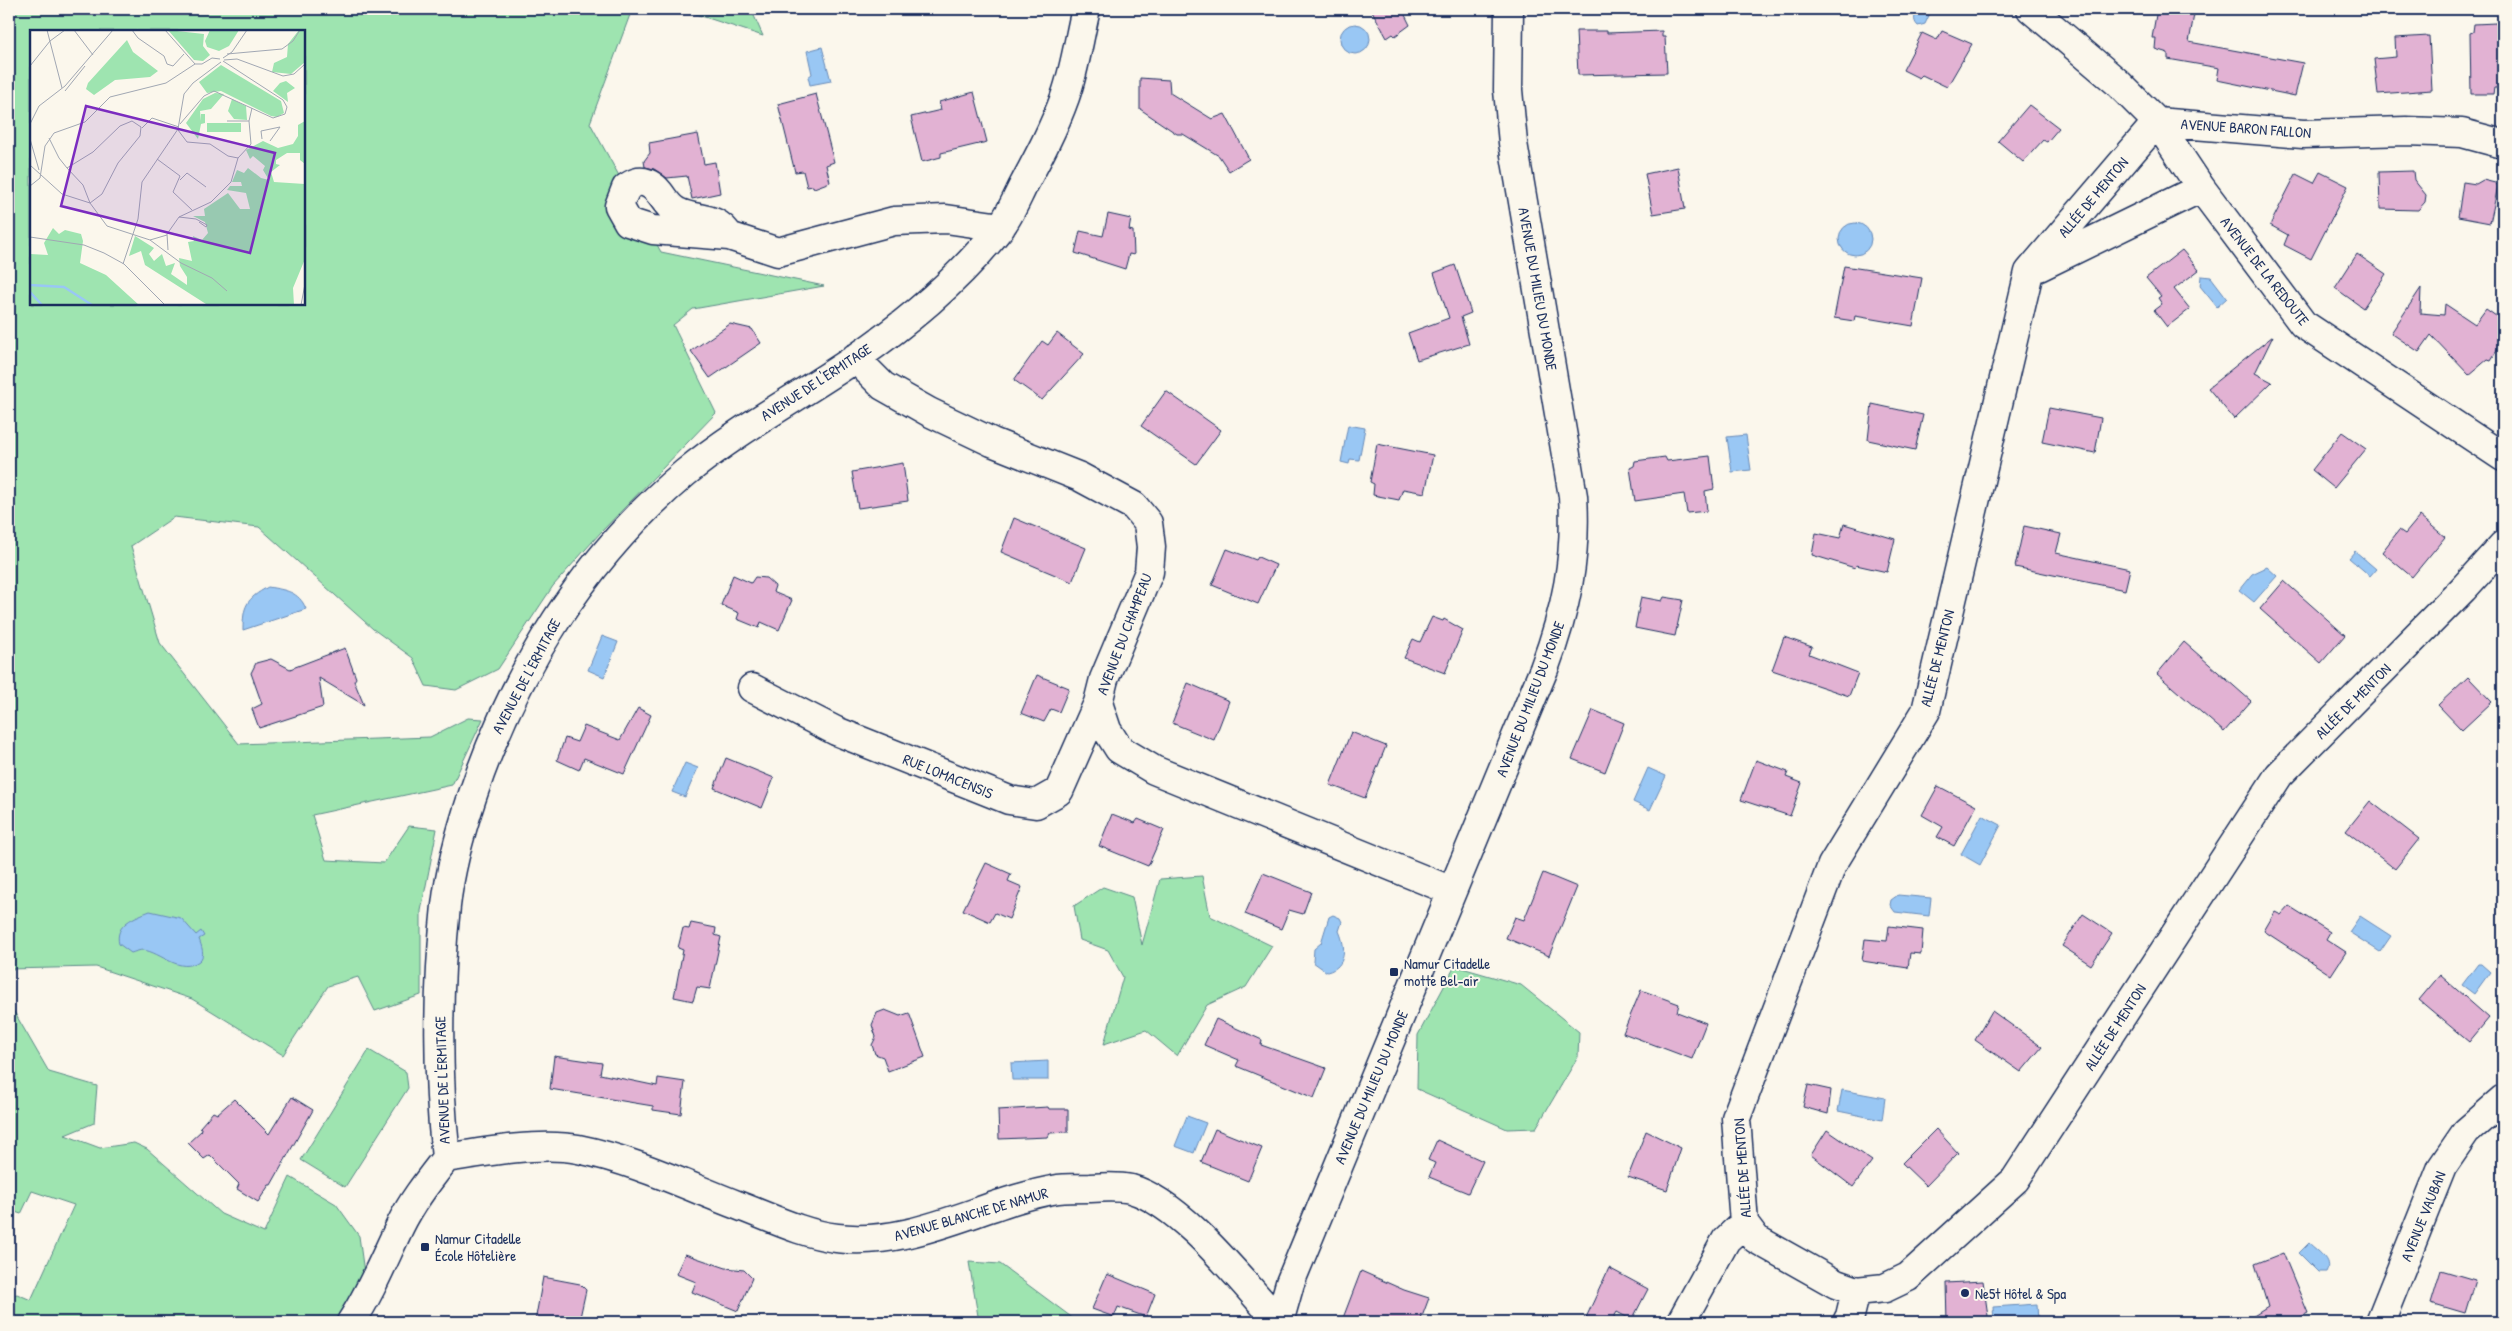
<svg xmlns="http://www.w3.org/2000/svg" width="2512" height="1331" font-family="'Patrick Hand',sans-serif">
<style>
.green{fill:#9ee4b0;stroke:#5c8a87;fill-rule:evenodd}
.water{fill:#99c7f4;stroke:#678ab8}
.building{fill:#e2b2d3;stroke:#1b2f5e}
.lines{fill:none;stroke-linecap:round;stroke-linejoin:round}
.street-casing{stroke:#1b2f5e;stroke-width:31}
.secondary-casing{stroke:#1b2f5e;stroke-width:31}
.street{stroke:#fbf7ec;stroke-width:28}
.secondary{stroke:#fbf7ec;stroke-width:28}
.poi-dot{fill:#1b2f5e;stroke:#fbf7ec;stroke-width:2}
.labels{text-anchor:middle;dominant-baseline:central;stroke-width:4;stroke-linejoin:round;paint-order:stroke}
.street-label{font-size:15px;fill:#1b2f5e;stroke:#fbf7ec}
.poi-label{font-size:15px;fill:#1b2f5e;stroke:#fbf7ec;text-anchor:start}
.inset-river{fill:none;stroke:#99c7f4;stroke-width:2.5}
.inset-road{fill:none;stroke:#a1a7b3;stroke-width:1}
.view{fill:#7b2cbf;fill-opacity:0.15;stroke:#7b2cbf;stroke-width:2.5}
.inset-edge{fill:none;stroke:#1b2f5e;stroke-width:2.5}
</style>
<rect width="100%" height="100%" fill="#fbf7ec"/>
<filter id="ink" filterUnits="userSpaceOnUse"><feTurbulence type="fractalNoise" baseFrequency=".02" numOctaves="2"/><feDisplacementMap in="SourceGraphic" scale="10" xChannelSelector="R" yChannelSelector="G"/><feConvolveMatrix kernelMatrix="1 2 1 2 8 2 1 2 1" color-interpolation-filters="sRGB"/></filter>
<g filter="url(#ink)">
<path class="green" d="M 9,9 L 659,9 L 631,12 L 590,123 L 661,252 L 824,286 L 693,309 L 673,325 L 716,413 L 601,532 L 553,586 L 498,669 L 456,690 L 426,686 L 413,658 L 373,629 L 259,527 L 174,517 L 131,546 L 160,643 L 239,744 L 430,737 L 468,718 L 483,719 L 452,785 L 312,815 L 326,860 L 384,863 L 409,826 L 437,829 L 421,911 L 421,995 L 375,1011 L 358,977 L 328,986 L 283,1055 L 192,999 L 96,967 L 9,969 ZM 31,31 L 304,31 L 304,304 L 31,304 Z
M 680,9 L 751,9 L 763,36 Z
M 1202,876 L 1210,916 L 1272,946 L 1246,987 L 1207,1005 L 1177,1056 L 1146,1030 L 1104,1044 L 1123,977 L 1108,950 L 1080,940 L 1074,906 L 1103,887 L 1132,897 L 1142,945 L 1160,879 Z
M 1455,966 L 1521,985 L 1579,1032 L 1578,1057 L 1536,1128 L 1507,1129 L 1417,1089 L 1418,1035 Z
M 9,1003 L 49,1072 L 97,1086 L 94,1123 L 65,1135 L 100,1148 L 134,1143 L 147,1149 L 221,1214 L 264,1233 L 290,1177 L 336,1204 L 359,1236 L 365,1280 L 336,1322 L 9,1322 L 9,1296 L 17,1294 L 31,1300 L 74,1205 L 32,1191 L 21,1214 L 9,1210 Z
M 369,1050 L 406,1072 L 408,1088 L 345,1187 L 301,1160 Z
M 969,1262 L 1000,1264 L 1078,1322 L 979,1322 Z"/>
<path class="water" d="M 1918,9 L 1932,9 L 1925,24 L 1918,26 C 1912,20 1915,15 1918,9 Z
M1340 39a15 15 0 1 1 30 0a15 15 0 1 1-30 0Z
M 822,47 L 831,81 L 810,85 L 808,77 L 812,74 L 807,51 Z
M1839 239a16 16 0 1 1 32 0a16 16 0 1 1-32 0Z
M 2201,276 L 2211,277 L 2227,298 L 2217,307 L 2200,286 Z
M 1348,425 L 1365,428 L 1359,460 L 1350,459 L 1349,464 L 1341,462 Z
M 1746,435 L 1751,470 L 1732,472 L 1727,437 Z
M 2355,551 L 2376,569 L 2370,576 L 2349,558 Z
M 2267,567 L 2277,576 L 2254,602 L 2239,590 L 2252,574 Z
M 268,587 C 285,590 299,591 306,609 L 243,630 C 243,606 246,599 268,587 Z
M 602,636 L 618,642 L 604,677 L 588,670 Z
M 685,763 L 698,768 L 685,797 L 672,792 Z
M 1648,768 L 1666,776 L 1650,810 L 1633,802 Z
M 1982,815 L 2001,825 L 1980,865 L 1961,854 Z
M 1898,895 L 1931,898 L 1929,916 L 1895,912 L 1890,905 L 1891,900 Z
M 150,911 L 181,918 L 196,935 L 201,931 L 204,936 L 199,939 C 201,945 206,956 199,961 C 180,975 161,952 143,950 C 140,950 134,952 131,953 L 119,944 C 114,924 135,917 150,911 Z
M 1333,915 L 1340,918 L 1342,922 L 1339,931 C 1346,947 1347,967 1327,972 L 1313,962 L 1314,949 L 1321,943 L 1329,917 Z
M 2360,916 L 2391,936 L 2380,952 L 2349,932 Z
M 2478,964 L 2481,964 L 2490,972 L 2474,994 L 2462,985 Z
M 1048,1061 L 1048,1080 L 1012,1080 L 1011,1063 Z
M 1842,1090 L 1885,1098 L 1882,1120 L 1838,1111 Z
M 1187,1116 L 1206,1123 L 1194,1153 L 1175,1146 Z
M 2309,1243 C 2317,1251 2333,1260 2326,1272 L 2318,1272 L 2299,1253 Z
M 2037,1304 L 2038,1322 L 1994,1322 L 1993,1307 Z"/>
<path class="building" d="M 1371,9 L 1402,9 L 1410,25 L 1395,36 L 1393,34 L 1387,38 Z
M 2157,9 L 2195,9 L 2189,42 L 2303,63 L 2295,96 L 2217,80 L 2219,68 L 2168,59 L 2168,53 L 2155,49 L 2156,38 L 2152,38 Z
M 2496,23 L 2498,31 L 2503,31 L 2503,88 L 2494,88 L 2493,94 L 2471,94 L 2470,33 L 2473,32 L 2474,24 Z
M 1576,31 L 1607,31 L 1607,33 L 1662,31 L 1662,37 L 1665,37 L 1667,73 L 1578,75 Z
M 1942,31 L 1972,44 L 1947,87 L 1922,75 L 1919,78 L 1903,70 L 1922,33 L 1937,40 Z
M 2429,36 L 2432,90 L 2378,94 L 2374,59 L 2396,57 L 2395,38 Z
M 1140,78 L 1169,80 L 1170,93 L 1212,119 L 1225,114 L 1249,159 L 1229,171 L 1219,156 L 1183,134 L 1177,134 L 1140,109 Z
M 974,92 L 987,142 L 941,153 L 941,157 L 922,162 L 911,117 L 941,110 L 939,102 Z
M 816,94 L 834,162 L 826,165 L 830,182 L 814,188 L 813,186 L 807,187 L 803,171 L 795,172 L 778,104 Z
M 2029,105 L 2059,128 L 2047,142 L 2043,140 L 2023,162 L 1998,141 Z
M 698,134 L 704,164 L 715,162 L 720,193 L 692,199 L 687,176 L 667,178 L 654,169 L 645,167 L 644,161 L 650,153 L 649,143 Z
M 1678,167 L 1685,209 L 1653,214 L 1645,174 Z
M 2413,171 L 2414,180 L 2426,195 L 2425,202 L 2418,210 L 2380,209 L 2379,172 Z
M 2320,172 L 2348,186 L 2311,259 L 2284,245 L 2288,235 L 2270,225 L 2296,174 L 2314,183 Z
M 2483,180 L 2495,183 L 2498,186 L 2490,223 L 2458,217 L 2463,182 L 2476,184 Z
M 1108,214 L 1131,219 L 1129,230 L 1133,231 L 1134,255 L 1129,254 L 1125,269 L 1075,253 L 1080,231 L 1103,236 Z
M 2182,250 L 2199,270 L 2174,289 L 2190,309 L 2167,327 L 2154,310 L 2162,304 L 2158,298 L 2161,296 L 2146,278 Z
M 2357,254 L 2386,274 L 2363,308 L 2335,288 Z
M 1455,265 L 1471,313 L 1461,317 L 1469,344 L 1417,360 L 1408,333 L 1449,318 L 1434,273 Z
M 1844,266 L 1922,278 L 1913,326 L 1855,316 L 1854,321 L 1834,318 Z
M 2421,288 L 2420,313 L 2444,315 L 2445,304 L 2475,324 L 2486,309 L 2503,321 L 2503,341 L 2491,360 L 2488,359 L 2469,375 L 2431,335 L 2419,352 L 2391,333 Z
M 730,324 L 752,329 L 761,343 L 710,378 L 691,351 Z
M 1057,333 L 1084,354 L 1042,400 L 1014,380 L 1042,341 L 1048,345 Z
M 2273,336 L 2255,373 L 2272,382 L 2234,419 L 2208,388 Z
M 1166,391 L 1221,430 L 1196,464 L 1141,426 Z
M 1872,404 L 1923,415 L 1915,450 L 1868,440 Z
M 2049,408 L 2101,418 L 2095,453 L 2042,442 Z
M 2342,432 L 2366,449 L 2334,488 L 2312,470 Z
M 1377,444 L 1433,455 L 1425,493 L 1403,489 L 1399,500 L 1373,495 L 1374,484 L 1370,482 Z
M 1710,456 L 1714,489 L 1705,491 L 1707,511 L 1687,513 L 1684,494 L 1635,501 L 1630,468 L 1634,466 L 1635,461 L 1665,457 L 1667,461 Z
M 903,463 L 908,501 L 858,508 L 852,472 Z
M 2420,516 L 2445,537 L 2412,577 L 2382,552 L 2399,530 L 2405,534 Z
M 1014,518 L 1086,548 L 1072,582 L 1001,552 Z
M 1844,524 L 1895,539 L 1887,572 L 1856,565 L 1855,568 L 1812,555 L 1816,533 L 1840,538 Z
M 2024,526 L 2061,534 L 2056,553 L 2130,569 L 2125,590 L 2015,567 Z
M 1227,549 L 1256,560 L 1258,557 L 1276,565 L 1258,604 L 1212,585 Z
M 733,575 L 751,583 L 755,577 L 766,578 L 775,586 L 773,592 L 792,600 L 779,630 L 761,622 L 759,628 L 737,619 L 739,613 L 721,605 Z
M 2284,581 L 2345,635 L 2321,663 L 2260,609 Z
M 1641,597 L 1662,601 L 1664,597 L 1683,600 L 1675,636 L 1635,628 Z
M 1432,617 L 1443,621 L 1444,619 L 1463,630 L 1445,673 L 1404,658 L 1413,639 L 1420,642 Z
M 1784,637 L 1812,647 L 1809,654 L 1858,673 L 1849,696 L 1772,670 Z
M 2184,642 L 2251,701 L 2224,732 L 2157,674 Z
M 345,648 L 356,678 L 354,681 L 364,705 L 319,678 L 323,707 L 259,728 L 252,709 L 262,704 L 251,673 L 256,663 L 271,659 L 290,669 Z
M 1037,675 L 1069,688 L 1059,712 L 1051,709 L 1044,722 L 1021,713 Z
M 2468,677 L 2492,702 L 2462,730 L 2438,705 Z
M 1188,683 L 1229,701 L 1214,740 L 1172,723 Z
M 638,708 L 651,715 L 624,774 L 584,758 L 579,770 L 557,760 L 565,738 L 577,742 L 584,726 L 620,740 Z
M 1593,710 L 1624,723 L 1605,772 L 1572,759 Z
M 1351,732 L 1386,746 L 1365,798 L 1330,785 Z
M 726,758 L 774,778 L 762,808 L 714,788 Z
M 1756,760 L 1788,772 L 1786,777 L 1802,783 L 1790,816 L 1741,800 Z
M 1938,786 L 1976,806 L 1954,846 L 1937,837 L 1943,827 L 1922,815 Z
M 2370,801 L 2419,839 L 2395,869 L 2346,831 Z
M 1112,814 L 1135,823 L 1138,819 L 1164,830 L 1148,866 L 1099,846 Z
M 986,863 L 1011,874 L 1008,881 L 1022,887 L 1009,919 L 995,913 L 990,922 L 963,910 Z
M 1263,873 L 1311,892 L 1303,914 L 1289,910 L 1281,929 L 1245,914 Z
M 1543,873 L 1577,887 L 1549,956 L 1506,938 L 1515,917 L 1524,920 Z
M 2289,906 L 2330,932 L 2326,939 L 2346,952 L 2331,975 L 2264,931 L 2275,912 L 2281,915 Z
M 2083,914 L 2112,933 L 2091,965 L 2062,946 Z
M 691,923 L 716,928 L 715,935 L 721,937 L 710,989 L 697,987 L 693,1001 L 674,997 L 683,950 L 678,948 L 683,928 L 689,929 Z
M 1889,926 L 1923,930 L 1921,954 L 1910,953 L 1908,968 L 1862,961 L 1865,939 L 1887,941 Z
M 2440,975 L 2489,1018 L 2469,1042 L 2419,1000 Z
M 1641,990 L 1679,1004 L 1677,1012 L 1706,1023 L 1692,1059 L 1623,1033 Z
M 885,1010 L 900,1016 L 909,1013 L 925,1057 L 888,1071 L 883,1057 L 875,1054 L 872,1045 L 876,1037 L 872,1025 L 877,1013 Z
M 1992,1011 L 2042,1047 L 2021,1072 L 1975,1040 Z
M 1216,1019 L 1262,1040 L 1261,1045 L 1326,1068 L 1314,1098 L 1236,1066 L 1239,1060 L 1204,1045 Z
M 554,1056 L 602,1063 L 600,1074 L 657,1086 L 658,1078 L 685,1082 L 681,1114 L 653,1110 L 653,1106 L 550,1089 Z
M 1808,1085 L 1831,1090 L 1828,1114 L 1803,1107 Z
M 292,1097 L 313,1110 L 271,1185 L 269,1185 L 258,1202 L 237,1189 L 239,1184 L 210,1155 L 204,1159 L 188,1143 L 202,1130 L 200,1127 L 213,1112 L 217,1114 L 234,1099 L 269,1134 Z
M 1048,1107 L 1049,1109 L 1068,1109 L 1068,1132 L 1050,1133 L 1048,1137 L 999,1139 L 998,1110 Z
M 1215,1129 L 1262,1148 L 1248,1181 L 1201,1162 Z
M 1936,1129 L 1958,1153 L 1926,1186 L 1902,1163 Z
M 1827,1130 L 1872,1161 L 1853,1187 L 1811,1155 Z
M 1646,1131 L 1681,1148 L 1667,1190 L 1628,1177 Z
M 1437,1140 L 1483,1161 L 1468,1193 L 1429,1177 L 1435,1163 L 1428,1160 Z
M 2283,1253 L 2308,1313 L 2291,1322 L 2244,1322 L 2268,1307 L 2255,1264 Z
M 685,1254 L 726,1268 L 744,1270 L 752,1278 L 738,1311 L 692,1292 L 696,1282 L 676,1274 Z
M 1609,1268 L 1648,1289 L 1632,1320 L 1617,1312 L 1611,1322 L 1584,1322 Z
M 2441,1270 L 2475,1280 L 2465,1313 L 2431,1303 Z
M 1361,1271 L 1404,1290 L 1429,1298 L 1420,1322 L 1354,1322 L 1343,1318 Z
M 1107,1274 L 1155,1294 L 1146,1317 L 1118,1307 L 1114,1317 L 1092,1309 Z
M 543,1277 L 580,1284 L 586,1290 L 579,1322 L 535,1322 Z
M 1983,1281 L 1988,1316 L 1982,1322 L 1947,1322 L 1946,1283 Z"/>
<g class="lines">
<defs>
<path id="street" d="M 2031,9 L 2117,82 L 2157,122 L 2303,134 L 2406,131 L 2462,133 L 2503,144
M 729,236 C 717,215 696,221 678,212 C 664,206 662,189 647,183 C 639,180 633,183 626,188 L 619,206 L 628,222 L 653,230 L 729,236 L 778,252 L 894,221 L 946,219 L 1001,227
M 2039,267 L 2201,188
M 855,358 L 883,386 L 929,412 L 992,442 L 1080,477 L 1134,506 L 1148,523 L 1151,547 L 1149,572 L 1104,679 L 1098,703 L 1107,730 L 1119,749 L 1154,770 L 1452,891
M 2503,457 L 2303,324 L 2201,188 L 2157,122 L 2029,272 L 1926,711 L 1832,865 L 1736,1118 L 1744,1223 L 1756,1239 L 1836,1284 L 1856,1291 L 1885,1288 L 1908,1277 L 2015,1180 L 2279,775 L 2463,589 L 2503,545
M 752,688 L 836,731 L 1009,800 L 1036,804 L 1059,791 L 1098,703
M 446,1158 C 483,1152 541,1142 578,1149 C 633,1160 685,1185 737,1205 C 769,1217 803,1234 837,1238 C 916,1247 982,1202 1058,1189 C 1068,1188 1079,1188 1090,1188 C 1103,1187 1118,1186 1131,1189 C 1183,1204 1242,1282 1279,1322
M 351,1322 C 371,1292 384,1259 400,1226 C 412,1201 429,1180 446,1158 C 437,1075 437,990 446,906 C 450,869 460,833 472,797 C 513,673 584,558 685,473 C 737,430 797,398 853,360 C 906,324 960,278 999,229 C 1009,217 1016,200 1023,186 C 1038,158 1054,128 1065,97 C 1075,69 1079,38 1086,9
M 1279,1322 L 1290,1283 L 1544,669 C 1566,610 1577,559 1573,496 L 1513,143 L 1508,90 L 1509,9
M 1681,1322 L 1726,1240 L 1744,1223
M 1847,1322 L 1850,1316 L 1856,1291"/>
<path id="secondary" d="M 2380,1322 L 2442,1167 L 2466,1132 L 2503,1100"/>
</defs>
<use href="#street" class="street-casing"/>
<use href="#secondary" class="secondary-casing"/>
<use href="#street" class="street"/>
<use href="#secondary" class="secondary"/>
</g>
</g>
<g class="poi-dot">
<rect x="1389" y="967" width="10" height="10" rx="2.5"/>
<rect x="420" y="1242" width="10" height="10" rx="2.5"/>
<circle cx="1965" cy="1293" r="5"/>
</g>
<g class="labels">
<g class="street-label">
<text transform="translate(2246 128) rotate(4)">AVENUE BARON FALLON</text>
<text transform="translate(2093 197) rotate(-50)">ALLÉE DE MENTON</text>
<text transform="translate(2265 271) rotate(52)">AVENUE DE LA REDOUTE</text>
<text transform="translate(1538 289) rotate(80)">AVENUE DU MILIEU DU MONDE</text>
<text transform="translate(816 382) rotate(-33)">AVENUE DE L'ERMITAGE</text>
<text transform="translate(1124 634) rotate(-69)">AVENUE DU CHAMPEAU</text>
<text transform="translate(1937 658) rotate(-76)">ALLÉE DE MENTON</text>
<text transform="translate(526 676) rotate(-62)">AVENUE DE L'ERMITAGE</text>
<text transform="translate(1530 699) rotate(-69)">AVENUE DU MILIEU DU MONDE</text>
<text transform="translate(2353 701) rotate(-45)">ALLÉE DE MENTON</text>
<text transform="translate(948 776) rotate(22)">RUE LOMACENSIS</text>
<text transform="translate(2115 1027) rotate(-57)">ALLÉE DE MENTON</text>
<text transform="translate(442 1080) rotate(-92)">AVENUE DE L'ERMITAGE</text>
<text transform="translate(1371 1087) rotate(-67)">AVENUE DU MILIEU DU MONDE</text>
<text transform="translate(1742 1168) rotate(-94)">ALLÉE DE MENTON</text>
<text transform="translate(971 1214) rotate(-16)">AVENUE BLANCHE DE NAMUR</text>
<text transform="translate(2423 1216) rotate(-68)">AVENUE VAUBAN</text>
</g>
<g class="poi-label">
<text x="1404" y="963">Namur Citadelle<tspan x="1404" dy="17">motte Bel-air</tspan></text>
<text x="435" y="1238">Namur Citadelle<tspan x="435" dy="17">École Hôtelière</tspan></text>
<text x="1975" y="1293">Ne5t Hôtel &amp; Spa</text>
</g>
</g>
<g transform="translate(30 30)">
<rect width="275" height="275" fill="#fbf7ec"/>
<path d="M 138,0 L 174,4 L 173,16 L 180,25 L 173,31 L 164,30 ZM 180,0 L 209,0 L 199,16 L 189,21 L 177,17 L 175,11 ZM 269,0 L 275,0 L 275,32 L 261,44 L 242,42 L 244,33 L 257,27 L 258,14 ZM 97,10 L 103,22 L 128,41 L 120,47 L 85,50 L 64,65 L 56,59 L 58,53 ZM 191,35 L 251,71 L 254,83 L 247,87 L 241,86 L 191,61 L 177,63 L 169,52 ZM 256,51 L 265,58 L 257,63 L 258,72 L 243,61 L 250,53 ZM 185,63 L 194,64 L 181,79 L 170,81 L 171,91 L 171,84 L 175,84 L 175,93 L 171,94 L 168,109 L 156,93 L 173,69 ZM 202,69 L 216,76 L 217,90 L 204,89 L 198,81 ZM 275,91 L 275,134 L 270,130 L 270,123 L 257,123 L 246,130 L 246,134 L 250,135 L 241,142 L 244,152 L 275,154 L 275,229 L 263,258 L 264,275 L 176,274 L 115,235 L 111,221 L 99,226 L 105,206 L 124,218 L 119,224 L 124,231 L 132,224 L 136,236 L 145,233 L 141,244 L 157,255 L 157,247 L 150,236 L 149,228 L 162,231 L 158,212 L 164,211 L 163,206 L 172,210 L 178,203 L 175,192 L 163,186 L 175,186 L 174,179 L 198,163 L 210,179 L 220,179 L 216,163 L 197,160 L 200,156 L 212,156 L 211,152 L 202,152 L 207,140 L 214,143 L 218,138 L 231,148 L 239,150 L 233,140 L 235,136 L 223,126 L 220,129 L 216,120 L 233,111 L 248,118 L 263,114 L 268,106 L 268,95 ZM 177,93 L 211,93 L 211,102 L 177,102 ZM 23,198 L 29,204 L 35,200 L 51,204 L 53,211 L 50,233 L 76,245 L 109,275 L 0,275 L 0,224 L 18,225 L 14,213 Z" fill="#9ee4b0"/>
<path class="inset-river" d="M 0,255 L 34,257 L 62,275M 0,262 L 12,275"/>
<path class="inset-road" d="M 17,0 L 32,58M 44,0 L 63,25M 102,0 L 108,8 L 134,26 L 137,34 L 143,36 L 154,24M 135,0 L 165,34 L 172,34 L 182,28 L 190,29M 197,24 L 252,19 L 263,11 L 270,0M 193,28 L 202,22 L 217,0M 194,30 L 207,29 L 253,46 L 264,44 L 275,34M 0,36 L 20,11 L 35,0M 35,61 L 55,36M 197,91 L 219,91M 0,94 L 9,76 L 35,56 L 83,0M 150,94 L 174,66 L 184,61 L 243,88 L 255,84 L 257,77 L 253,70 L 193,31M 112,98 L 122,88 L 149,97M 148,100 L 157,112 L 180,114 L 198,126 L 208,128M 19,108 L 29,128 L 37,138 L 53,155 L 60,173 L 72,164 L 88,133 L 110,106 L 111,97 L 102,91 L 90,96 L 63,122 L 37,138M 0,109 L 9,140M 232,109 L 231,101 L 250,97 L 240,111M 127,129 L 150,146 L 143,162 L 162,180M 0,135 L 32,164 L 60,173 L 77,196 L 120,210 L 151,233 L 182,248 L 197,261M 150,150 L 157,143 L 176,157M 0,156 L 10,148 L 15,116 L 24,103 L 55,92 L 80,67 L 136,53 L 165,34M 149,187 L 166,189 L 177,195 L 176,197 L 169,192M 0,207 L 54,215 L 74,223 L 94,234 L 135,275M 120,210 L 137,205M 138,220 L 137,204 L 149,187 L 181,172 L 201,152 L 208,128 L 221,114 L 219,91 L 222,78M 93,234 L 108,189 L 112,152 L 148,99 L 154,64 L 163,53 L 191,32M 271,275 L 275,254"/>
<path class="view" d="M 56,76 L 245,123 L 220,223 L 31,176 Z"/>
<rect width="275" height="275" class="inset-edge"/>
</g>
<rect width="2512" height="1331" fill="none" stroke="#fbf7ec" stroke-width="30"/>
<rect x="15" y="15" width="2482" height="1301" fill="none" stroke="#1b2f5e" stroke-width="2" filter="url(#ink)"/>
</svg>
